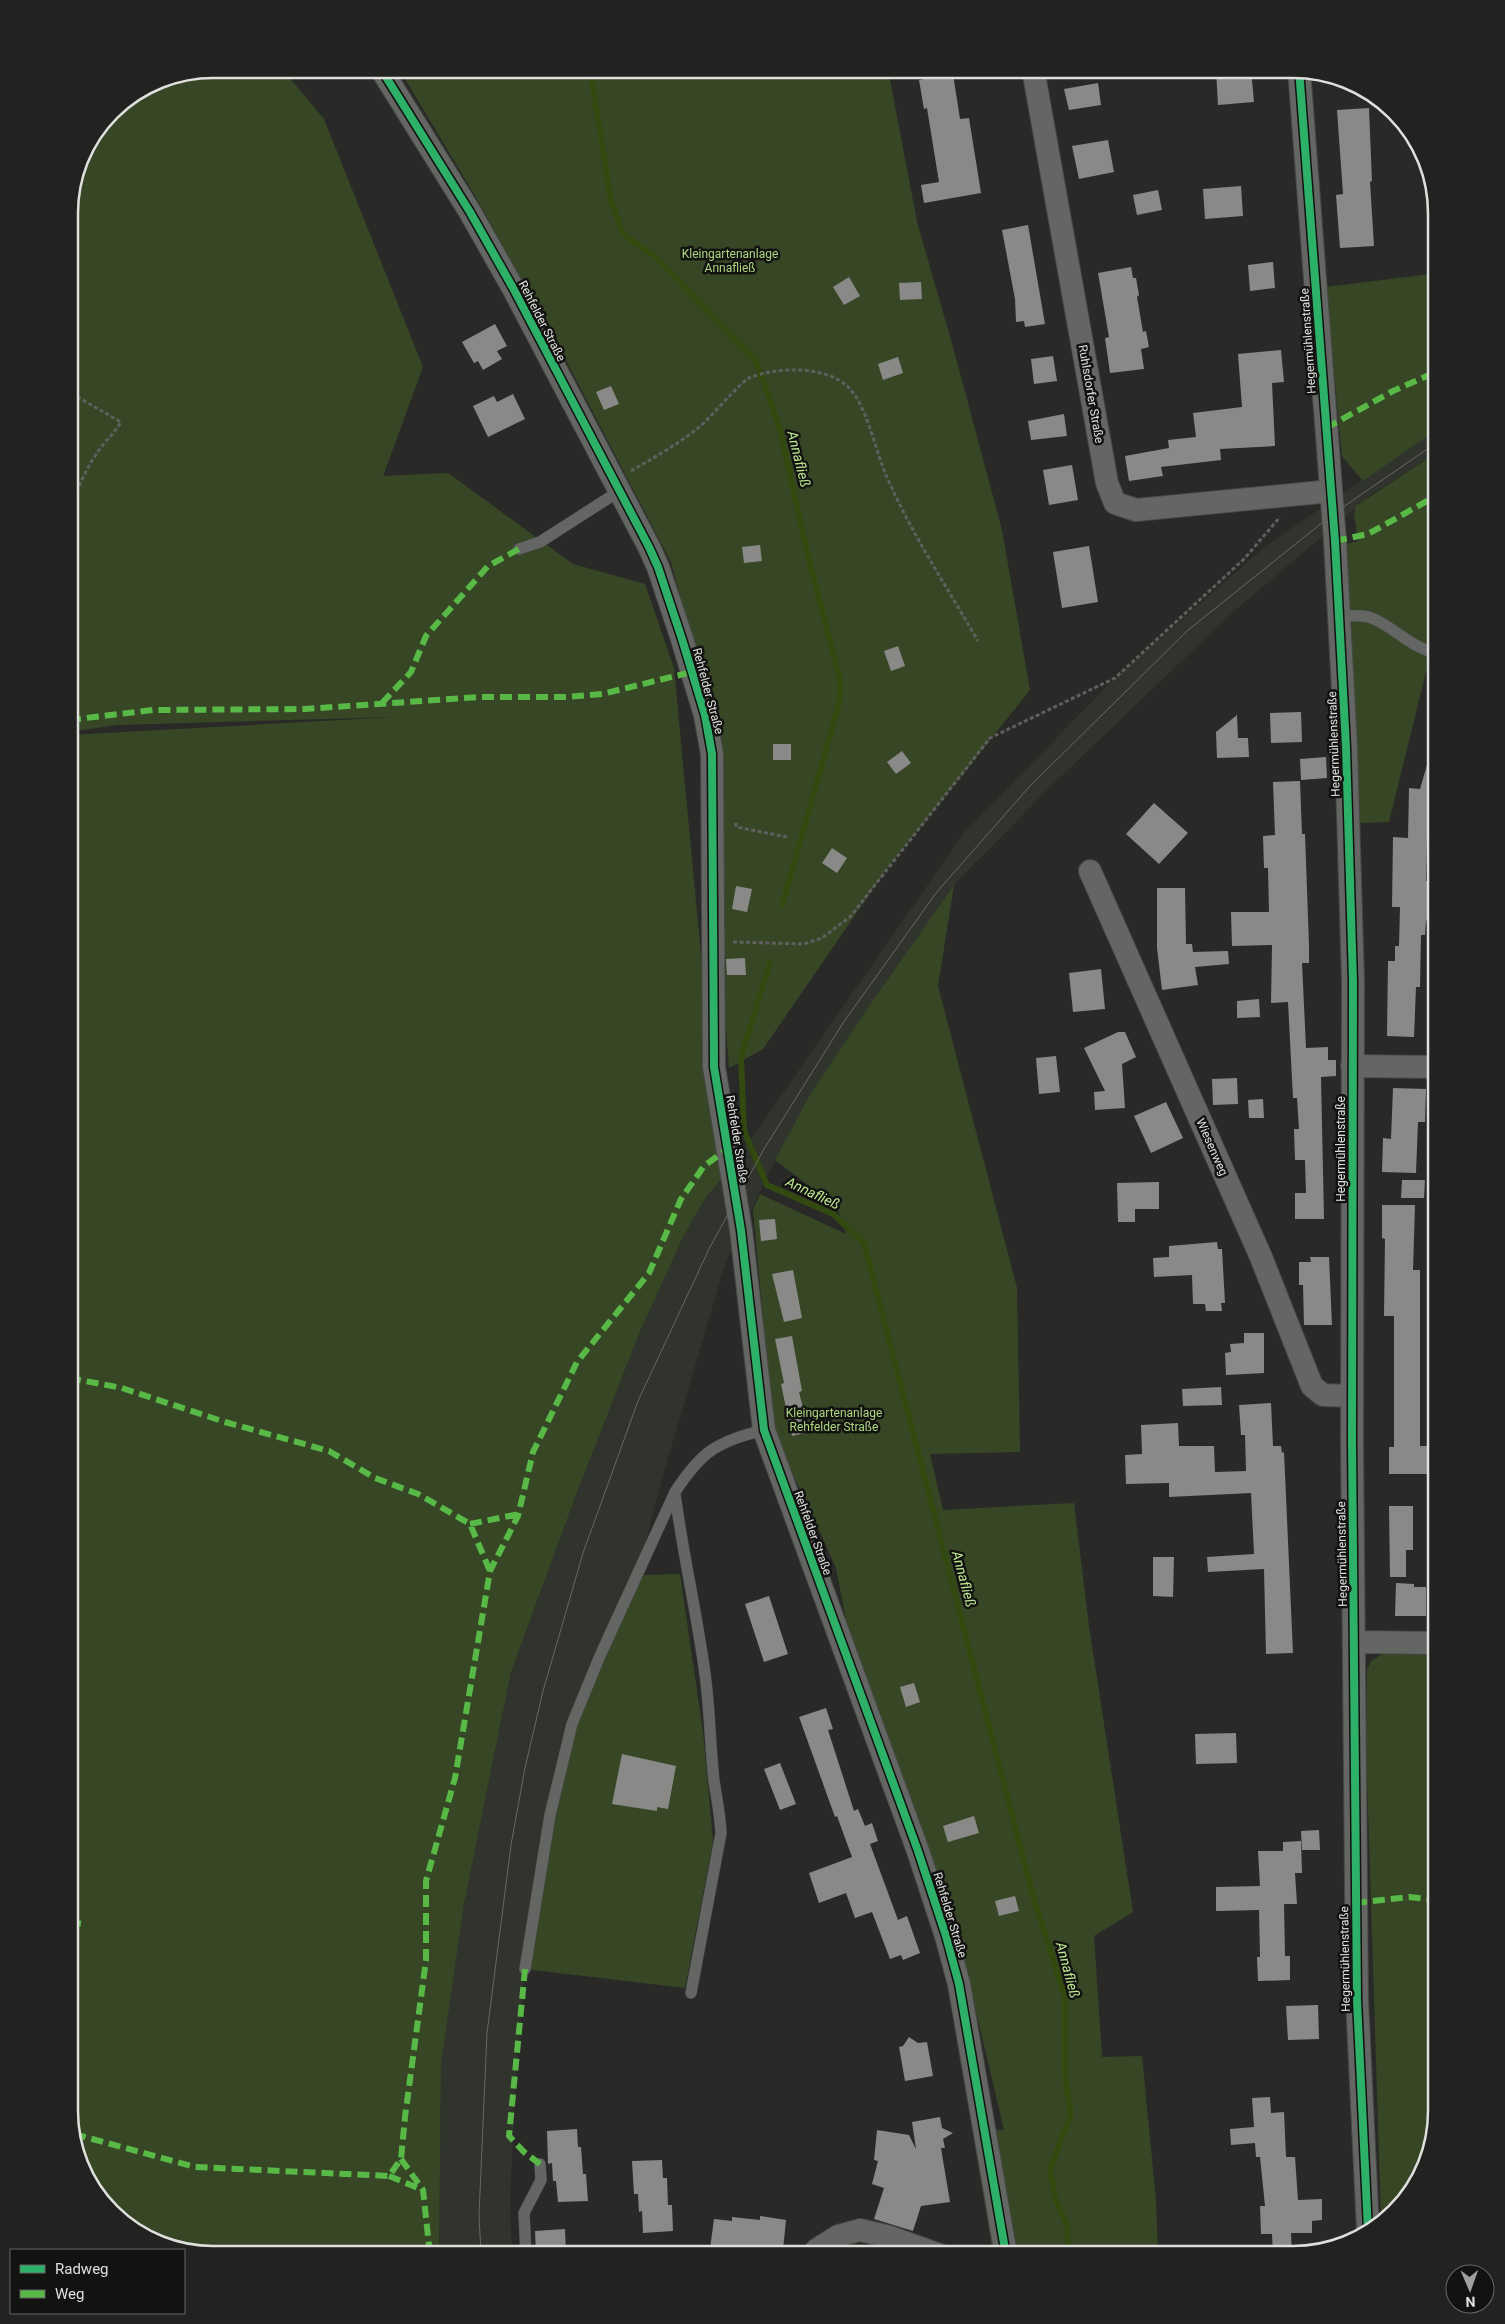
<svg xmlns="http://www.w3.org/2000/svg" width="1505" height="2324" font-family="Roboto,sans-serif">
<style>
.built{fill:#30342c}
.green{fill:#374726}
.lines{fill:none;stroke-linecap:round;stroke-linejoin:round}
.stream{stroke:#32490f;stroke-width:6}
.building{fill:#898a88}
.service-casing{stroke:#474846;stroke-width:12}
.minor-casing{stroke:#474846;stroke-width:24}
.path{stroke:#5f605e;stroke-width:3;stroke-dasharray:4 2.5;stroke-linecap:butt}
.service{stroke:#646664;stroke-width:11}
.minor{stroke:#646664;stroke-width:22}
.tram{stroke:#676867;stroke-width:1}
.quiet{stroke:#58b947;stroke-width:6;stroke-dasharray:12 6;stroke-linecap:butt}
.cycleway-casing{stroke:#121311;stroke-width:11}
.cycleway{stroke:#2db169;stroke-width:8}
.labels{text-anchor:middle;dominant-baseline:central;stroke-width:5;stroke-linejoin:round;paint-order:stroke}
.park-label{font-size:12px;fill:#add67f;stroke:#121311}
.street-label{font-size:12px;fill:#dfe0de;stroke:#121311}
.water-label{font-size:14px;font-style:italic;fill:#bfe991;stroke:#121311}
.rim{fill:none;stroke:#dfe0de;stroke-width:2.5}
</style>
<rect width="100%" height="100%" fill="#292a28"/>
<path class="built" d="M 1436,430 L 1436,453 L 1371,495 L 1233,612 L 1052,785 L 954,885 L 871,1003 L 775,1160 L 725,1264 L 664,1472 L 637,1575 L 525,1969 L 515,2091 L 510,2201 L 512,2255 L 439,2255 L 441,2065 L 464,1904 L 511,1672 L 579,1487 L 639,1334 L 683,1237 L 706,1197 L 758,1129 L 963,834 L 1115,678 L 1267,545 Z"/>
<path class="green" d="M 213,69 L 282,69 L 324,119 L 423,367 L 383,476 L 448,473 L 573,564 L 645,584 L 674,668 L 722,1178 L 706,1197 L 683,1237 L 639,1334 L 579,1487 L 511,1672 L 464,1904 L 441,2065 L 439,2255 L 203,2255 L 133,2231 L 84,2175 L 69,2111 L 69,735 L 395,717 L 117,725 L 69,732 L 69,203 L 80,157 L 111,111 L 158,80 Z
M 399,69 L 888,69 L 917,222 L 953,347 L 1002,530 L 1030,690 L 886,870 L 763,1049 L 729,1068 L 722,977 L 724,836 L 722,749 L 671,562 L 557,343 L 477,199 Z
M 1423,162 L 1436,213 L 1436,430 L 1363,481 L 1342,456 L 1326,287 L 1431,274 Z
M 1436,453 L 1436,631 L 1389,822 L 1360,823 L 1347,544 L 1358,541 L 1354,514 L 1356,506 Z
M 954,885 L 938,986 L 1017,1288 L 1020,1452 L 930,1454 L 943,1510 L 1074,1503 L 1089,1626 L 1133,1912 L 1094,1936 L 1102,2057 L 1142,2056 L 1156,2200 L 1158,2255 L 993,2255 L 973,2131 L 1004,2130 L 964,1960 L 848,1630 L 836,1568 L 808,1505 L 774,1437 L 753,1209 L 760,1194 L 846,1234 L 837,1207 L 775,1160 L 811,1093 L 871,1003 Z
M 680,1574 L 703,1732 L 713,1841 L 685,1988 L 525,1969 L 572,1724 L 637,1575 Z
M 1387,1651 L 1436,1652 L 1436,2112 L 1412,2191 L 1381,2219 L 1366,1744 L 1367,1670 L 1371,1661 Z
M 850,2244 L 865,2245 L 892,2255 L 832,2255 L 839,2249 Z"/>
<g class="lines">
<path class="stream" d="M 590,69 L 611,200 L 623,234 L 654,256 L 756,361 L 779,426 L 809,560 L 840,680 L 840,700 L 782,906
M 770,963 L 741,1057 L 744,1131 L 767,1185 L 833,1214 L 864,1243 L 1033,1896 L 1065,1997 L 1065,2075 L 1071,2114 L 1050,2169 L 1055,2198 L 1067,2225 L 1068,2255"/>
</g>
<path class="building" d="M 1251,69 L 1254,102 L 1218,105 L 1216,70 Z
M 953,74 L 960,119 L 969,118 L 981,193 L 924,203 L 921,185 L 939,182 L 927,108 L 924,109 L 919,80 Z
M 1098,83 L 1101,105 L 1069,110 L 1064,89 Z
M 1369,108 L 1372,181 L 1370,182 L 1374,246 L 1340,248 L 1336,195 L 1343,194 L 1337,110 Z
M 1108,140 L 1114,172 L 1079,179 L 1072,146 Z
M 1241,186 L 1243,216 L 1205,219 L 1203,189 Z
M 1158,190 L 1162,210 L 1137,215 L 1133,195 Z
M 1028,225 L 1045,324 L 1025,327 L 1024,321 L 1016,322 L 1015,299 L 1002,230 Z
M 1273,262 L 1275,288 L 1250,291 L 1248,265 Z
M 1131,267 L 1133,278 L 1136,278 L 1139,295 L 1137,297 L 1143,332 L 1146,331 L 1149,347 L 1141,349 L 1144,369 L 1110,373 L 1105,338 L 1109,337 L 1098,273 Z
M 849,277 L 860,296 L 844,305 L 833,287 Z
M 921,282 L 922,299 L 900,300 L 899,283 Z
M 495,324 L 507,346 L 497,351 L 502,359 L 483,370 L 478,361 L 474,363 L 462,342 Z
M 1281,350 L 1284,382 L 1272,383 L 1275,446 L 1220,449 L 1221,460 L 1161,467 L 1163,476 L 1129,481 L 1125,456 L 1169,448 L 1168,440 L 1196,437 L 1193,413 L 1242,407 L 1238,354 Z
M 1053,356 L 1057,381 L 1034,384 L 1031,359 Z
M 898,357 L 903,373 L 883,380 L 878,364 Z
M 611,386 L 619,404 L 604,410 L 596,392 Z
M 513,394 L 525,419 L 488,437 L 473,406 L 494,396 L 497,402 Z
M 1064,414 L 1067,436 L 1031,440 L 1028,421 Z
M 1072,465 L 1078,500 L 1049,505 L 1043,470 Z
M 760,545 L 762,561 L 744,563 L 742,547 Z
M 1089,546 L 1098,602 L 1062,608 L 1053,552 Z
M 898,646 L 905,666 L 891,671 L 884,651 Z
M 1301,712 L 1302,742 L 1271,743 L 1270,713 Z
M 1237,715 L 1238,738 L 1248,738 L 1249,757 L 1217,758 L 1216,732 Z
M 773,744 L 791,744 L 791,760 L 773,760 Z
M 1432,748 L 1436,749 L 1436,835 L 1427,835 L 1426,881 L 1429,881 L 1428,918 L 1426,921 L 1425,935 L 1421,935 L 1420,987 L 1416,987 L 1414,1037 L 1387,1036 L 1388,961 L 1395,961 L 1395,946 L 1399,946 L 1400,907 L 1392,907 L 1393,837 L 1408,838 L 1409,788 L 1420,789 Z
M 902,751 L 911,763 L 896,774 L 887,762 Z
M 1326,757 L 1327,778 L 1301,780 L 1300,759 Z
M 1300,781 L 1302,834 L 1305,834 L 1309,945 L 1309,963 L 1302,963 L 1306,1048 L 1328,1047 L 1328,1060 L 1336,1060 L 1336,1076 L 1321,1077 L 1324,1219 L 1295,1219 L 1295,1193 L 1306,1193 L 1305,1160 L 1295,1160 L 1294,1129 L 1299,1129 L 1297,1098 L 1293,1098 L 1288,1002 L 1271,1003 L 1272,945 L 1232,946 L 1231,912 L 1269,912 L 1268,868 L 1264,868 L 1263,836 L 1275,835 L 1273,782 Z
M 1154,803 L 1188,833 L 1159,864 L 1126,834 Z
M 832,848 L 847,858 L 837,873 L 822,863 Z
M 736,886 L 752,889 L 747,912 L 732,909 Z
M 1157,888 L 1185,888 L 1186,944 L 1192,944 L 1193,952 L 1228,951 L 1229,964 L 1195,967 L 1198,985 L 1162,990 L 1157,948 Z
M 745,958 L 746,975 L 727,975 L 726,959 Z
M 1101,969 L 1105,1009 L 1073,1012 L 1069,973 Z
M 1259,999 L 1260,1017 L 1237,1018 L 1237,1001 Z
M 1118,1032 L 1125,1032 L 1136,1057 L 1122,1064 L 1125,1108 L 1095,1110 L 1094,1092 L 1105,1091 L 1084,1048 Z
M 1056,1056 L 1060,1092 L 1039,1094 L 1036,1058 Z
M 1237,1078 L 1238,1104 L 1213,1105 L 1212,1079 Z
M 1393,1088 L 1426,1089 L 1425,1122 L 1418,1122 L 1416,1173 L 1382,1172 L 1383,1138 L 1391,1139 Z
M 1263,1099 L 1264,1118 L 1249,1118 L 1248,1100 Z
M 1166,1102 L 1183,1138 L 1151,1153 L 1134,1116 Z
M 1402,1180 L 1425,1180 L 1424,1198 L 1401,1198 Z
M 1159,1182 L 1159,1209 L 1135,1209 L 1135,1222 L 1118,1222 L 1117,1183 Z
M 1382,1205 L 1415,1205 L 1413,1270 L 1420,1270 L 1420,1446 L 1428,1446 L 1428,1474 L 1389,1474 L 1389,1447 L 1394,1447 L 1394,1316 L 1384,1316 L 1385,1239 L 1382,1238 Z
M 775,1219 L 777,1239 L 761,1241 L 759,1220 Z
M 1217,1242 L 1218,1249 L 1222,1249 L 1225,1303 L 1221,1303 L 1222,1311 L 1206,1311 L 1205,1304 L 1193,1304 L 1192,1275 L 1154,1277 L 1153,1258 L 1169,1257 L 1169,1246 Z
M 1310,1257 L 1329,1257 L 1332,1325 L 1304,1325 L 1303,1285 L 1299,1285 L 1299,1262 L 1311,1262 Z
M 793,1270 L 802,1318 L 784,1322 L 772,1274 Z
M 1244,1333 L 1264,1333 L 1264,1373 L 1226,1375 L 1225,1353 L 1231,1352 L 1230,1344 L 1244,1343 Z
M 792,1336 L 802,1391 L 799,1392 L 809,1432 L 792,1436 L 781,1384 L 784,1383 L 775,1339 Z
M 1221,1387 L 1222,1405 L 1183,1406 L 1182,1389 Z
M 1271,1403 L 1273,1446 L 1281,1446 L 1282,1453 L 1284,1452 L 1293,1653 L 1266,1654 L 1264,1569 L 1208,1572 L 1207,1557 L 1254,1554 L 1251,1493 L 1169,1497 L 1169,1483 L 1126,1484 L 1125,1455 L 1142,1454 L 1141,1425 L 1178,1423 L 1179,1446 L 1214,1446 L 1215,1472 L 1246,1471 L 1245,1435 L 1241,1435 L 1239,1405 Z
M 1389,1506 L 1413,1506 L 1413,1550 L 1406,1550 L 1406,1577 L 1390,1577 Z
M 1153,1557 L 1174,1557 L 1173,1597 L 1153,1596 Z
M 1396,1583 L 1414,1584 L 1414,1587 L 1426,1587 L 1426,1616 L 1395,1616 Z
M 769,1596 L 788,1654 L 764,1662 L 745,1604 Z
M 914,1683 L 920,1702 L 906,1707 L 900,1687 Z
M 826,1708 L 833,1729 L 828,1730 L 854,1811 L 858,1809 L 865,1826 L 872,1823 L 878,1841 L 870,1844 L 898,1920 L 907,1916 L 920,1953 L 903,1960 L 901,1955 L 890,1959 L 872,1912 L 855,1918 L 846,1893 L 819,1903 L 809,1873 L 852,1857 L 837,1816 L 835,1817 L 799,1717 Z
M 1236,1733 L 1237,1763 L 1196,1764 L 1195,1734 Z
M 622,1754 L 676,1766 L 668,1809 L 657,1807 L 657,1811 L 612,1804 Z
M 780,1763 L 796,1804 L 780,1810 L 764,1769 Z
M 974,1816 L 979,1833 L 948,1842 L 943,1826 Z
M 1319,1830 L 1320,1850 L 1302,1850 L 1301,1831 Z
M 1301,1841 L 1302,1873 L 1295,1873 L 1297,1904 L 1284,1904 L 1285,1956 L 1290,1956 L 1290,1980 L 1258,1981 L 1257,1957 L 1260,1957 L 1259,1910 L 1216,1911 L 1216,1887 L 1260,1886 L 1258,1851 L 1283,1851 L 1283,1842 Z
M 1015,1896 L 1019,1911 L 999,1916 L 995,1901 Z
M 1318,2005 L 1319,2039 L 1288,2040 L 1286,2006 Z
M 909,2037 L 918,2043 L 927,2042 L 933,2076 L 905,2081 L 899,2047 L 903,2046 Z
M 1270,2097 L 1271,2113 L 1284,2112 L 1286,2157 L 1295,2157 L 1298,2200 L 1322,2199 L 1322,2220 L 1312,2221 L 1312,2233 L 1291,2233 L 1292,2255 L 1273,2255 L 1272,2234 L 1261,2234 L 1260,2206 L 1265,2206 L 1260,2157 L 1256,2157 L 1255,2143 L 1231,2145 L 1230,2129 L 1254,2127 L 1252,2098 Z
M 940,2117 L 942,2128 L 953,2133 L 943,2139 L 945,2148 L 941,2148 L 950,2202 L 921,2206 L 913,2231 L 874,2219 L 884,2188 L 872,2184 L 878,2161 L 874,2160 L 877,2130 L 909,2135 L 916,2149 L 912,2122 Z
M 577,2129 L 578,2147 L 581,2147 L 583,2174 L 586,2174 L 588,2201 L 558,2202 L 556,2181 L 553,2181 L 552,2163 L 548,2164 L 547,2131 Z
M 662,2160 L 663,2178 L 667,2178 L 668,2205 L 672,2205 L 673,2231 L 643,2233 L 642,2211 L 639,2212 L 638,2194 L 634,2194 L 632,2161 Z
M 760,2216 L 786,2220 L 783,2250 L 761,2247 L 761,2251 L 743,2249 L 743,2252 L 710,2249 L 714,2219 L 732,2221 L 732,2217 L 760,2220 Z
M 565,2229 L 566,2255 L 536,2255 L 535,2231 Z"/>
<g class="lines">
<defs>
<path id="service" d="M 519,549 L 540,542 L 618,492
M 1339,616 C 1350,616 1364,614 1374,619 C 1396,629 1412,648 1436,653
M 675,1494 C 683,1555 697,1614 705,1674 C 710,1710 710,1745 714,1781 C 717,1799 720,1815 721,1833 L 691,1993
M 525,1969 L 550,1815 L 572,1724 L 599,1658 L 675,1492 C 701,1452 717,1441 764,1430
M 526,2255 L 524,2213 L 541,2180 L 540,2164"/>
<path id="minor" d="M 381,69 L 470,212 L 513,288 L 649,547 L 658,567 L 682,639 L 705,715 L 712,754 L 714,1067 L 741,1230 L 764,1430 L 918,1851 L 946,1936 L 959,1984 L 1006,2255
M 1033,69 L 1107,483 L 1115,503 L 1136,510 L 1331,491
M 1299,69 L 1335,541 L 1346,747 L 1353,981 L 1352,1441 L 1357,2000 L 1368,2230
M 1090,871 L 1261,1257 L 1312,1386 L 1323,1395 L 1352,1396
M 1352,1066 L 1436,1067
M 1355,1642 L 1436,1643
M 814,2255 L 816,2250 L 838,2236 L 860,2230 L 890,2237 L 940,2255"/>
</defs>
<use href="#service" class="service-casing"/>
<use href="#minor" class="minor-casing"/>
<path class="path" d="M 631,471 C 653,458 677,445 698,428 C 711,418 738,384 749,378 C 775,367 824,365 847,386 C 867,404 875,450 886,475 C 911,533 947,587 978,641
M 69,510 C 77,491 85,470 97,453 C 104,442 114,434 121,422 L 69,392
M 736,823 L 736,827 L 787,837
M 733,942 L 804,944 L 822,938 L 850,917 L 990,738 L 1115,678 L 1244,559 L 1280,517"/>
<use href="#service" class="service"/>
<use href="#minor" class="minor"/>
<path class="tram" d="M 481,2255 L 479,2215 L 487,2033 L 511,1845 L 525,1768 L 543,1691 L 583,1553 L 638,1401 L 710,1247 L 764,1149 L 843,1023 L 936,893 L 1030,786 L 1187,631 L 1333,514 L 1436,443"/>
<path class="quiet" d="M 1326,428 L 1393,391 L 1436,372
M 1335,541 L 1368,534 L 1436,496
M 382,703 L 411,672 L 426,636 L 488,566 L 519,549
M 69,720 L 153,710 L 305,709 L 479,697 L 565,697 L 602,694 L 692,672
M 69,1378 L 122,1388 L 225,1422 L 329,1451 L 375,1478 L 418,1494 L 470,1524 L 490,1571
M 470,1524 L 519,1514
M 1355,1903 L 1409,1897 L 1436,1900
M 69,1922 L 83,1924
M 525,1969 L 509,2136 L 524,2152 L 540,2164
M 74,2134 L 195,2167 L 389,2176 L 401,2159 L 405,2117 L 426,1960 L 426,1881 L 455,1778 L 490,1571 L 518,1516 L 533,1452 L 577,1362 L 649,1273 L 681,1199 L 704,1166 L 726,1150
M 401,2159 L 423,2190 L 430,2255
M 389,2176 L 423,2190"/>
<defs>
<path id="cycleway" d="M 381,69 L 470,212 L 513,288 L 649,547 L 658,567 L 682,639 L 705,715 L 712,754 L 714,1067 L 741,1230 L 764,1430 L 918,1851 L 946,1936 L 959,1984 L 1006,2255
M 1299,69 L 1335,541 L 1346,747 L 1353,981 L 1352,1441 L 1357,2000 L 1368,2230"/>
</defs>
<use href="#cycleway" class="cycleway-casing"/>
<use href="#cycleway" class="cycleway"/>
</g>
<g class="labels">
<g class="park-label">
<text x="730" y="254">Kleingartenanlage<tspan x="730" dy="14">Annafließ</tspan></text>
<text x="834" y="1413">Kleingartenanlage<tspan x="834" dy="14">Rehfelder Straße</tspan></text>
</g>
<g class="street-label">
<text transform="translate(542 321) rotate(63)">Rehfelder Straße</text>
<text transform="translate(1308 341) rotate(-94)">Hegermühlenstraße</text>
<text transform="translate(1091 394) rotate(80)">Ruhlsdorfer Straße</text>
<text transform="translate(708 691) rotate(75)">Rehfelder Straße</text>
<text transform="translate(1334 744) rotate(-92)">Hegermühlenstraße</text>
<text transform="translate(737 1139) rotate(81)">Rehfelder Straße</text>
<text transform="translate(1212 1147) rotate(66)">Wiesenweg</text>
<text transform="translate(1341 1149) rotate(-90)">Hegermühlenstraße</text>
<text transform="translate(813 1533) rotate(70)">Rehfelder Straße</text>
<text transform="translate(1342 1554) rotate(-91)">Hegermühlenstraße</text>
<text transform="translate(950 1915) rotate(73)">Rehfelder Straße</text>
<text transform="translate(1345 1959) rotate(-91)">Hegermühlenstraße</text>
</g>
<g class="water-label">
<text transform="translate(799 459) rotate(76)">Annafließ</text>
<text transform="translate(813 1193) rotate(25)">Annafließ</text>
<text transform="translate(964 1579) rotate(75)">Annafließ</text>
<text transform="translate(1068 1970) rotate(75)">Annafließ</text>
</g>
</g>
<path d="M0 0H1505V2324H0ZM213 78H1293A135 135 0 0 1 1428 213V2111A135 135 0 0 1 1293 2246H213A135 135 0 0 1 78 2111V213A135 135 0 0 1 213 78Z" fill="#222321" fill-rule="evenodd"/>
<path class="rim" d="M213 78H1293A135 135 0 0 1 1428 213V2111A135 135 0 0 1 1293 2246H213A135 135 0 0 1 78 2111V213A135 135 0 0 1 213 78Z"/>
<rect x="10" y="2249" width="175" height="65" fill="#121311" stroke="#646563"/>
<rect x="20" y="2265" width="25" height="8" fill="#2db169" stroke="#646563"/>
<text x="55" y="2274" font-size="15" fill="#dfe0de">Radweg</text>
<rect x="20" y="2290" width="25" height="8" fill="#58b947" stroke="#646563"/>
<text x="55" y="2299" font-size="15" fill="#dfe0de">Weg</text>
<g transform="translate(1470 2289) rotate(178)"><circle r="24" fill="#121311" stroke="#646563"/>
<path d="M0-4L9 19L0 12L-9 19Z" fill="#9fa09e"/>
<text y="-8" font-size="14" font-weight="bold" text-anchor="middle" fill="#dfe0de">N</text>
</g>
</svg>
